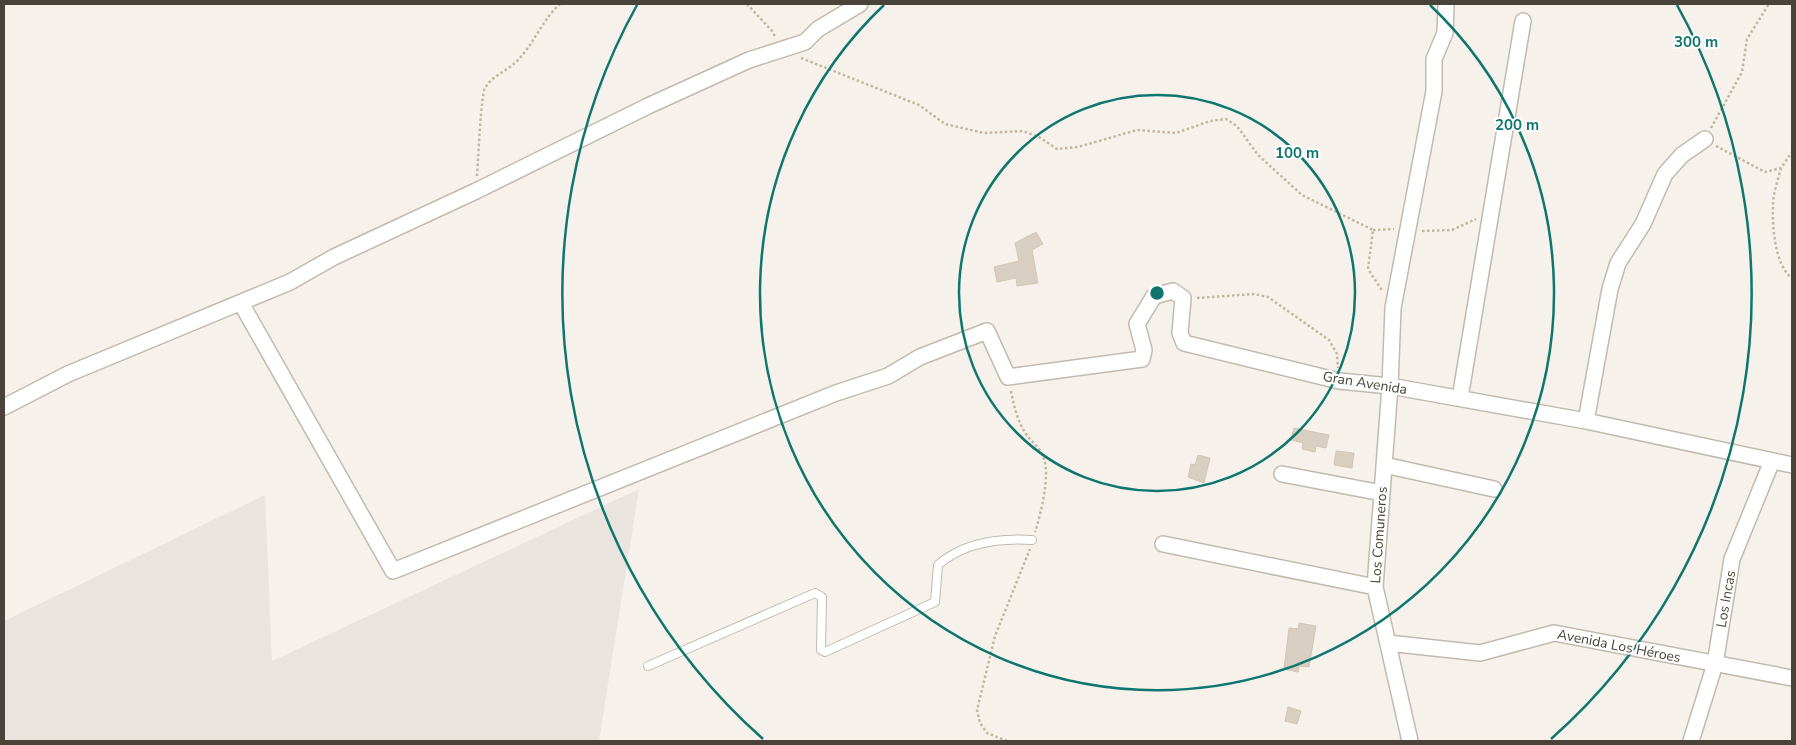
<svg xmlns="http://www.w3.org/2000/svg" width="1796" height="745" font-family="'Nunito Sans',sans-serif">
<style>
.industrial{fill:#e9e4e0}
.building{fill:#d8cec1;stroke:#d2c6b4}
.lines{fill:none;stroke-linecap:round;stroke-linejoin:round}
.lane-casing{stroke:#c2baae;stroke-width:10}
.street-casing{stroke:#c2baae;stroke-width:18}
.path{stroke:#c3b69f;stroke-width:2.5;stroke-dasharray:2.5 2.5;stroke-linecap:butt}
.lane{stroke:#fff;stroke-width:8}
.street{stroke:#fff;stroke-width:15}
.ring{fill:none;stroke:#0f766e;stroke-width:2.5}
.labels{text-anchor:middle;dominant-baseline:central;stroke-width:4;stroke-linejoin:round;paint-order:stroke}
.street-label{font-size:14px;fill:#4a4339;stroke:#fff}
.centre{fill:#0f766e;stroke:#fff;stroke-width:2.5}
.ring-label{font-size:15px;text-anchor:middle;font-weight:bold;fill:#0f766e;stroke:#fff;stroke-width:4;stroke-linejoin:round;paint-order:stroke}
</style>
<rect width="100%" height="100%" fill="#f6f2eb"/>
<path class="industrial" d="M 639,489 L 599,741 L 4,741 L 4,621 L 265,495 L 272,661 Z"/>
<path class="building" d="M 1036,232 L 1043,244 L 1032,250 L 1038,283 L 1017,286 L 1016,278 L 997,282 L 994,267 L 1019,261 L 1015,243 Z
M 1294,428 L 1329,435 L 1326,448 L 1316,446 L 1315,452 L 1302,449 L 1303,443 L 1291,440 Z
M 1336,451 L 1354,453 L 1352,468 L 1334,465 Z
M 1198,455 L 1210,458 L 1204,483 L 1188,477 L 1191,464 L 1195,465 Z
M 1299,623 L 1316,626 L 1309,667 L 1299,666 L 1298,672 L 1284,669 L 1289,628 L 1298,629 Z
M 1288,707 L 1301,711 L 1297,724 L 1285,721 Z"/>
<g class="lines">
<defs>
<path id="lane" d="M 648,666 L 815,593 L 822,597 L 821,650 L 825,652 L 935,602 L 938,565 C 964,542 1000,538 1032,540"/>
<path id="street" d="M 241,303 L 393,571 L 836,393 L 888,376 L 920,357 L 987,331 L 1008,377 L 1142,359 L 1144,350 L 1137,324 L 1154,296 L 1173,291 L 1183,298 L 1180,333 L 1184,343 L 1339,381 L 1390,386 L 1586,421 L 1792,465
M 1460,398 L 1523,21
M 4,407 L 68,374 L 290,282 L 334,257 L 476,191 L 648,106 L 749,60 L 805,42 L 818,29 L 860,4
M 1586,421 L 1610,289 L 1618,263 L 1643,224 L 1665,174 L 1682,155 L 1705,139
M 1384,465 L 1494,489
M 1282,474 L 1382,493
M 1163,544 L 1375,587
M 1388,643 L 1480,653 L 1554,633 L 1792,678
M 1410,741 L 1375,587 L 1390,386 L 1393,308 L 1434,91 L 1434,59 L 1445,33 L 1446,6
M 1691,741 L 1715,664 L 1732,559 L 1772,461"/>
</defs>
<use href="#lane" class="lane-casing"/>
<use href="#street" class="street-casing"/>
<path class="path" d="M 747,4 L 773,32 L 775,37
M 801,58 L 919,105 L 945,124 L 984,133 L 1023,131 L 1039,137 L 1057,149 L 1078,147 L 1137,130 L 1176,133 L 1210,121 L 1226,119 L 1237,126 L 1258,155 L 1302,195 L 1373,230 L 1368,269 L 1383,292
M 1711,128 L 1742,72 L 1747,39 L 1769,4
M 1716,146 L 1765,172 L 1781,168 L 1792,152
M 1781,168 C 1778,180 1773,193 1773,206 C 1772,226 1775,266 1792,278
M 477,176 C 478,163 481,94 485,88 C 492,76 507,71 517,61 C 534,44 542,20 560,4
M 1373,230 L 1394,229
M 1422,231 L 1452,230 L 1476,219
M 1197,298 L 1254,294 L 1268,297 L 1329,340 L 1337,354 L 1338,368
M 1011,391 C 1014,406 1017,420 1026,434 C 1032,443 1041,448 1044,459 C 1050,476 1041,514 1035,532
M 1007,741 L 987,733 L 980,723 L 977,710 L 995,636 L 1030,549"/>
<use href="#lane" class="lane"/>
<use href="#street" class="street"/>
</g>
<g class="ring">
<circle cx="1157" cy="293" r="198"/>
<path d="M1430 5A397 397 0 1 1 884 5"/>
<path d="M763 739A595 595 0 0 1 637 5M1677 5A595 595 0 0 1 1551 739"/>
</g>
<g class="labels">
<g class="street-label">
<text transform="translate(1365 383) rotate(9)">Gran Avenida</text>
<text transform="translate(1379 535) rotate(-86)">Los Comuneros</text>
<text transform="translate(1726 599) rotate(-80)">Los Incas</text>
<text transform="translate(1619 646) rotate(11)">Avenida Los Héroes</text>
</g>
</g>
<circle cx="1157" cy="293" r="8" class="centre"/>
<g class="ring-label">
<text x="1696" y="47">300 m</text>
<text x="1517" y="130">200 m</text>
<text x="1297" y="158">100 m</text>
</g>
<rect width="1796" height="745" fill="none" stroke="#4a4339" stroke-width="10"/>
</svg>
